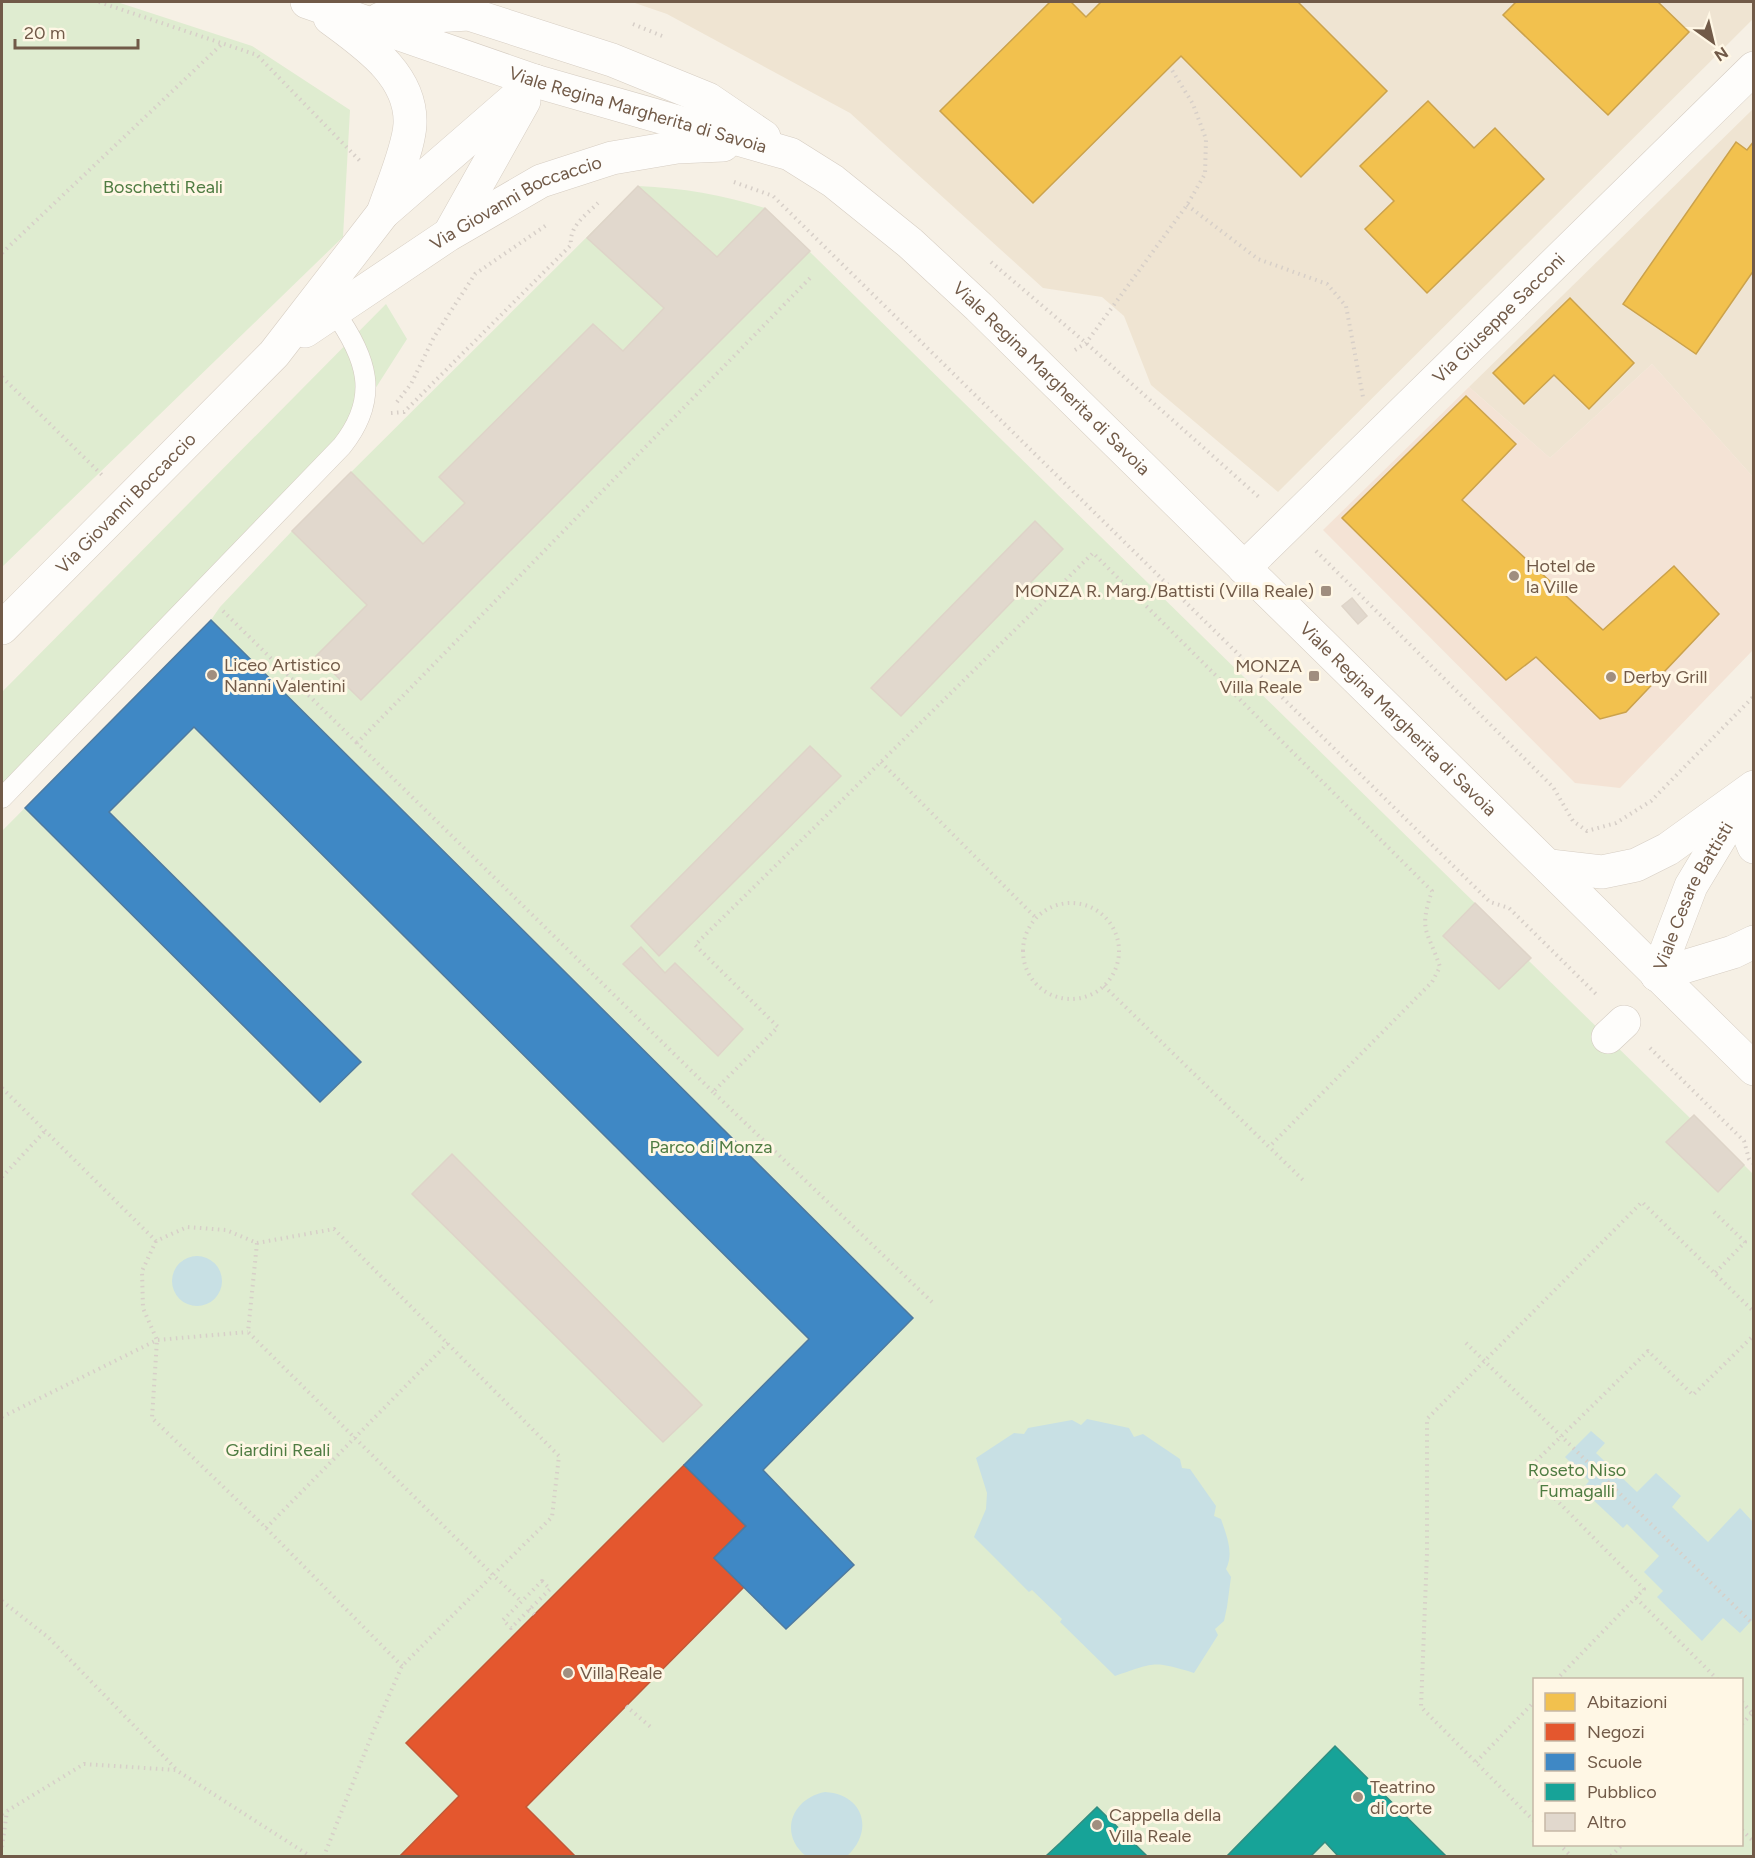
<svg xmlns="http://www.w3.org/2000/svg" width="1755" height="1858" font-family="Figtree,sans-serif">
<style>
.residential{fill:#efe4d2}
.commercial{fill:#f4e3d5}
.green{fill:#dfecd0;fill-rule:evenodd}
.water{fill:#c8e0e4}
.homes{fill:#f2c14e;stroke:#cba24c;stroke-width:1.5}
.shops{fill:#e4572e;stroke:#c25836;stroke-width:1.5}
.schools{fill:#3f88c5;stroke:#4e7aa0;stroke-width:1.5}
.public{fill:#17a398;stroke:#328d80;stroke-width:1.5}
.building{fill:#e1d8cd;stroke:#ded4c8;stroke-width:1.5}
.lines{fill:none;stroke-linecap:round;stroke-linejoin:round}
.lane-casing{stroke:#d4cbc1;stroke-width:21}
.street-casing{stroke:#d4cbc1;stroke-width:34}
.secondary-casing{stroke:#d6cdc2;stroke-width:34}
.path{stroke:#d7cfc8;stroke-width:4;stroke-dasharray:1.5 4.5;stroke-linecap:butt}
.lane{stroke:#fefdfb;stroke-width:20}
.street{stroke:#fefdfb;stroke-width:33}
.secondary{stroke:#fefdfb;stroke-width:33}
.poi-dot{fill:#a08e7f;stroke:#fff7e5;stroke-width:2}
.labels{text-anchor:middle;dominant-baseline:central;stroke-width:6;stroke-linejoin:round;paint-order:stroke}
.street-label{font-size:18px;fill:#715a48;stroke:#fff7e5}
.park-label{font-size:18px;fill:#4f7c42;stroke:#fff7e5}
.poi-label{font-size:18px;fill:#715a48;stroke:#fff7e5;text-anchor:start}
</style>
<rect width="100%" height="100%" fill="#f6f0e5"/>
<path class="residential" d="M 632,2 L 1753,2 L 1754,18 L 1278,492 L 1151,385 L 1124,316 L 1102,297 L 1043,288 L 850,113 L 667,14 Z
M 1753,109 L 1753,477 L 1652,364 L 1550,458 L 1469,387 Z"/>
<path class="commercial" d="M 1652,364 L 1753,477 L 1753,650 L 1620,788 L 1575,783 L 1323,530 L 1469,387 L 1550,458 Z"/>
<path class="green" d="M 2,2 L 117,2 L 252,46 L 350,110 L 343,237 L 2,567 Z
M 638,186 C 683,188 723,195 765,208 L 1531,958 L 1529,961 L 1690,1118 L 1694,1115 L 1753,1174 L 1753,1856 L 2,1856 L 2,831 L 211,620 L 220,607 L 292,531 ZM 1534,1680 L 1742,1680 L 1742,1844 L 1534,1844 Z
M 386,304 L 407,339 L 345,436 L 2,784 L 2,692 Z"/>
<path class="water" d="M172 1281a25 25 0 1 1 50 0a25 25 0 1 1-50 0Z
M 1087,1419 L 1129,1428 L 1134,1437 L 1143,1434 L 1180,1459 L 1182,1468 L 1190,1469 L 1216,1506 L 1214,1516 L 1221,1519 C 1227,1537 1234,1553 1226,1569 L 1231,1577 L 1227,1607 L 1224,1621 L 1215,1629 L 1218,1635 L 1194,1673 C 1151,1660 1155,1663 1115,1676 L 1060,1622 L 1062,1619 L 1032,1590 L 1029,1592 L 974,1537 L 986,1509 L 987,1493 L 976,1458 L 1014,1433 L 1024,1434 L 1028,1428 L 1072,1420 L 1081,1425 Z
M 1591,1431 L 1605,1443 L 1596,1453 L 1637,1492 L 1656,1473 L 1681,1496 L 1672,1507 L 1708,1542 L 1740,1508 L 1753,1522 L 1753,1619 L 1740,1633 L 1723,1618 L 1702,1641 L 1657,1597 L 1663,1591 L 1644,1572 L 1659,1556 L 1627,1524 L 1623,1528 L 1588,1495 L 1591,1492 L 1585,1486 L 1589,1481 L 1565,1457 Z
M 825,1792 C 863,1794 875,1830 847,1856 L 806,1856 C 778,1834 792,1798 825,1792 Z"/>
<path class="homes" d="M 1050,2 L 1071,2 L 1086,17 L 1101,2 L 1298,2 L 1387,91 L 1301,177 L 1181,56 L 1033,203 L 940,111 Z
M 1516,2 L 1658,2 L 1689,32 L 1608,115 L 1503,15 Z
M 1428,101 L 1474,148 L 1495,128 L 1544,179 L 1427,293 L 1365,229 L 1394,201 L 1360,166 Z
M 1754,141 L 1754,270 L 1696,354 L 1623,304 L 1736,142 L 1747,150 Z
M 1570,298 L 1634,363 L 1589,409 L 1554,375 L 1524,404 L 1493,373 Z
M 1466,396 L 1516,444 L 1462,500 L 1603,630 L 1674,566 L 1719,614 L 1626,712 L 1600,719 L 1536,657 L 1506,680 L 1342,518 Z"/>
<path class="shops" d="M 684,1465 L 746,1526 L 714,1558 L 744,1587 L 526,1807 L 575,1856 L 400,1856 L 459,1796 L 406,1743 Z"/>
<path class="schools" d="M 211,620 L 913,1318 L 763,1470 L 854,1565 L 786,1629 L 714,1558 L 746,1526 L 684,1465 L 809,1339 L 194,727 L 109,812 L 361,1062 L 320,1102 L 25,808 Z"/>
<path class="public" d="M 1335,1746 L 1446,1856 L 1338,1856 L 1325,1842 L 1311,1856 L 1227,1856 Z
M 1097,1807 L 1147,1856 L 1046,1856 L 1060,1843 Z"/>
<path class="building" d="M 638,186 L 717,257 L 765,208 L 810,251 L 361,700 L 316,656 L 367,605 L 292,531 L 351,472 L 423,544 L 465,503 L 439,477 L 593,324 L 623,351 L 664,308 L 587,238 Z
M 1035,521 L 1063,549 L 901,716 L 871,688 Z
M 1352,598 L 1367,616 L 1358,624 L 1342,606 Z
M 810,746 L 841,776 L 659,956 L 631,926 Z
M 1475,903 L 1531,958 L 1499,989 L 1443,936 Z
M 641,947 L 665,973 L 675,963 L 743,1029 L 718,1056 L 623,964 Z
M 1694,1115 L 1744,1165 L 1718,1192 L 1666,1142 Z
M 452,1154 L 702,1405 L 663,1442 L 412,1194 Z"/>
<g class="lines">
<defs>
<path id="lane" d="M 2,798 L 342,446 C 381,397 367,357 333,310"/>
<g id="street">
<path id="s1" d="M 1244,568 L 1754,68"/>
<path d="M 1608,1037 L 1624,1022"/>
</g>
<g id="secondary">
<path id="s2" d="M 307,2 L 535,81 L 790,154 L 833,181 L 910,243 L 979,307 L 1754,1069"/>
<path d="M 330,18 C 365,44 412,75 410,124 C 409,148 391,189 383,213"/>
<path d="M 380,19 L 469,14 L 612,60 L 708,99 L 764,137"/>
<path d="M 451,231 L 524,101"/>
<path id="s3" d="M 305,331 L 448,235 L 541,181 L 612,158 L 677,147 L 723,145"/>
<path id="s4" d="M 2,628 L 274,354 L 383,213 L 535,81"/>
<path d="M 1747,794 L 1744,822 L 1754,847"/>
<path d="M 1550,866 L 1602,872 L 1636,865 L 1668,849 L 1754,787"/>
<path id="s5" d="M 1657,975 L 1691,886 L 1741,803"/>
<path d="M 1657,975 L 1733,952 L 1754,942"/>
</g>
</defs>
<use href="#lane" class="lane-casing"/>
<use href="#street" class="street-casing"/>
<use href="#secondary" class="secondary-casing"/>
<path class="path" d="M 99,2 L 257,55 L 362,163
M 633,24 L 662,36
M 734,182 L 773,196 L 1490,902 L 1509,908 L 1598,996
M 1187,205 L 1258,259 L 1327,284 L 1346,306 L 1363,397
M 2,253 L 223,43
M 991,262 L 1086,343 L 1260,498
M 1075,350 L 1086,343 L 1187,205 L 1205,174 L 1206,139 L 1193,104 L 1170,67
M 2,377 L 102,475
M 397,402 L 411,384 L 434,337 L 475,274 L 548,224
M 391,413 L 404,412 L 571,245 C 569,226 585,216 598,203
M 1316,551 L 1553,787 L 1573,821 L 1587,831 L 1616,823 L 1651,801 L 1754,696
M 223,611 L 357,743
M 881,762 L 1036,918
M1023 951a48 48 0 1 1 96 0a48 48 0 1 1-96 0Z
M 1104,986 L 1303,1180
M 1650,1048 L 1744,1141 L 1749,1159 L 1754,1164
M 2,1088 L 156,1241 L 187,1227 L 226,1230 L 257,1243 L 248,1332 L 493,1575 L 402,1666 L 373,1732 L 324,1856
M 713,1092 L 357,743 L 811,277
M 2,1177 L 45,1131
M 1714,1212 L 1745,1242 L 1715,1273
M 156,1241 L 142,1271 L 143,1308 L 157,1340 L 152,1418 L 266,1528 L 402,1666
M 257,1243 L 334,1229 L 559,1456 L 552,1517 L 493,1575 L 521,1601
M 932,1302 L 713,1092 L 778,1027 L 695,945 L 1093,553 L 1432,891 C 1418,932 1428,930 1440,967 L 1432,982 L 1269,1147
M 1466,1343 L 1754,1625
M 2,1417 L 157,1340 L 248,1332
M 266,1528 L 448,1343
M 542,1581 L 550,1589 L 511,1628 L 503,1620 Z
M 1636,1598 L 1718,1680
M 2,1601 L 49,1638 L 176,1769
M 529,1609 L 535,1615
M 1556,1680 L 1644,1589 L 1527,1470 L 1648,1351 L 1693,1395 L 1754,1335
M 1742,1702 L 1752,1713
M 626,1706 L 653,1729
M 1742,1724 L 1754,1711
M 1476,1762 L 1534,1702
M 2,1814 L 84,1764 L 176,1770 L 310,1856
M 1534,1821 L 1421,1707 L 1427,1553 L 1427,1419 L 1642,1202 L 1754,1312
M 1742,1830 L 1754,1842
M 1559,1844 L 1571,1856
M 2,1847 L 7,1811
M 1611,1856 L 1623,1844"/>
<use href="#lane" class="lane"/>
<use href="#street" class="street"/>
<use href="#secondary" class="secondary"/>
</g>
<g class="poi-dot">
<circle cx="1514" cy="576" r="6"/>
<rect x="1320" y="585" width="12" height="12" rx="3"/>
<circle cx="212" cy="675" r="6"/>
<rect x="1308" y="670" width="12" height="12" rx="3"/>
<circle cx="1611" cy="677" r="6"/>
<circle cx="568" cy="1673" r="6"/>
<circle cx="1358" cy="1797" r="6"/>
<circle cx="1097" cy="1825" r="6"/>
</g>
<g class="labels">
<g class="street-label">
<text stroke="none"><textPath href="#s2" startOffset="348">Viale Regina Margherita di Savoia</textPath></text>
<text stroke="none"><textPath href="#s3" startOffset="248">Via Giovanni Boccaccio</textPath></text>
<text stroke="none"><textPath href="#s1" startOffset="357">Via Giuseppe Sacconi</textPath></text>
<text stroke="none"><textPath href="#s2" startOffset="852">Viale Regina Margherita di Savoia</textPath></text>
<text stroke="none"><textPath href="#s4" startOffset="176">Via Giovanni Boccaccio</textPath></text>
<text stroke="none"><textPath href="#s2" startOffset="1338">Viale Regina Margherita di Savoia</textPath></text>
<text stroke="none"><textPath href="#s5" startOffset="87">Viale Cesare Battisti</textPath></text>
</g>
<g class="park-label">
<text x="163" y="187">Boschetti Reali</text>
<text x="711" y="1147">Parco di Monza</text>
<text x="278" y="1450">Giardini Reali</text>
<text x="1577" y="1470">Roseto Niso<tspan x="1577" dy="21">Fumagalli</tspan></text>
</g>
<g class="poi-label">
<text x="1526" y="566">Hotel de<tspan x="1526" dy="21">la Ville</tspan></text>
<text x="1314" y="591" text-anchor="end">MONZA R. Marg./Battisti (Villa Reale)</text>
<text x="224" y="665">Liceo Artistico<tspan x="224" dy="21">Nanni Valentini</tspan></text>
<text x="1302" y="666" text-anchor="end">MONZA<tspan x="1302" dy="21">Villa Reale</tspan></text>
<text x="1623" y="677">Derby Grill</text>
<text x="580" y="1673">Villa Reale</text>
<text x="1370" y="1787">Teatrino<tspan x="1370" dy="21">di corte</tspan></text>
<text x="1109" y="1815">Cappella della<tspan x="1109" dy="21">Villa Reale</tspan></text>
</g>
</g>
<rect width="1755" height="1858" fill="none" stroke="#715a48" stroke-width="6"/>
<rect x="1533" y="1678" width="210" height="168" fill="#fff7e5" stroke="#c6b8a6" stroke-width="1.5"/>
<rect x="1545" y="1693" width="30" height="18" fill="#f2c14e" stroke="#c6b8a6" stroke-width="1.5"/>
<text x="1587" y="1708" font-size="18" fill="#715a48">Abitazioni</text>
<rect x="1545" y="1723" width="30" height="18" fill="#e4572e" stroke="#c6b8a6" stroke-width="1.5"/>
<text x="1587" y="1738" font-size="18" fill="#715a48">Negozi</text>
<rect x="1545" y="1753" width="30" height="18" fill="#3f88c5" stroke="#c6b8a6" stroke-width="1.5"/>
<text x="1587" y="1768" font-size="18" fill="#715a48">Scuole</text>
<rect x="1545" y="1783" width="30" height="18" fill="#17a398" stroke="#c6b8a6" stroke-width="1.5"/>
<text x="1587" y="1798" font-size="18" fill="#715a48">Pubblico</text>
<rect x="1545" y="1813" width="30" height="18" fill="#e1d8cd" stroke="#c6b8a6" stroke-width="1.5"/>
<text x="1587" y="1828" font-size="18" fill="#715a48">Altro</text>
<g transform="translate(1713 42) rotate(146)" stroke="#fff7e5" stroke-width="4.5" paint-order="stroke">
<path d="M0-4.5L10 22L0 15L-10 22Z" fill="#715a48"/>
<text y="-9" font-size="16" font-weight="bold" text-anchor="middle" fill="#715a48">N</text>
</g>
<path d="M15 39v9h123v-9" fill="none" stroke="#715a48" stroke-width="3"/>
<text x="24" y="39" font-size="18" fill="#715a48" stroke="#fff7e5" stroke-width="4.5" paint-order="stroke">20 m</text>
</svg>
